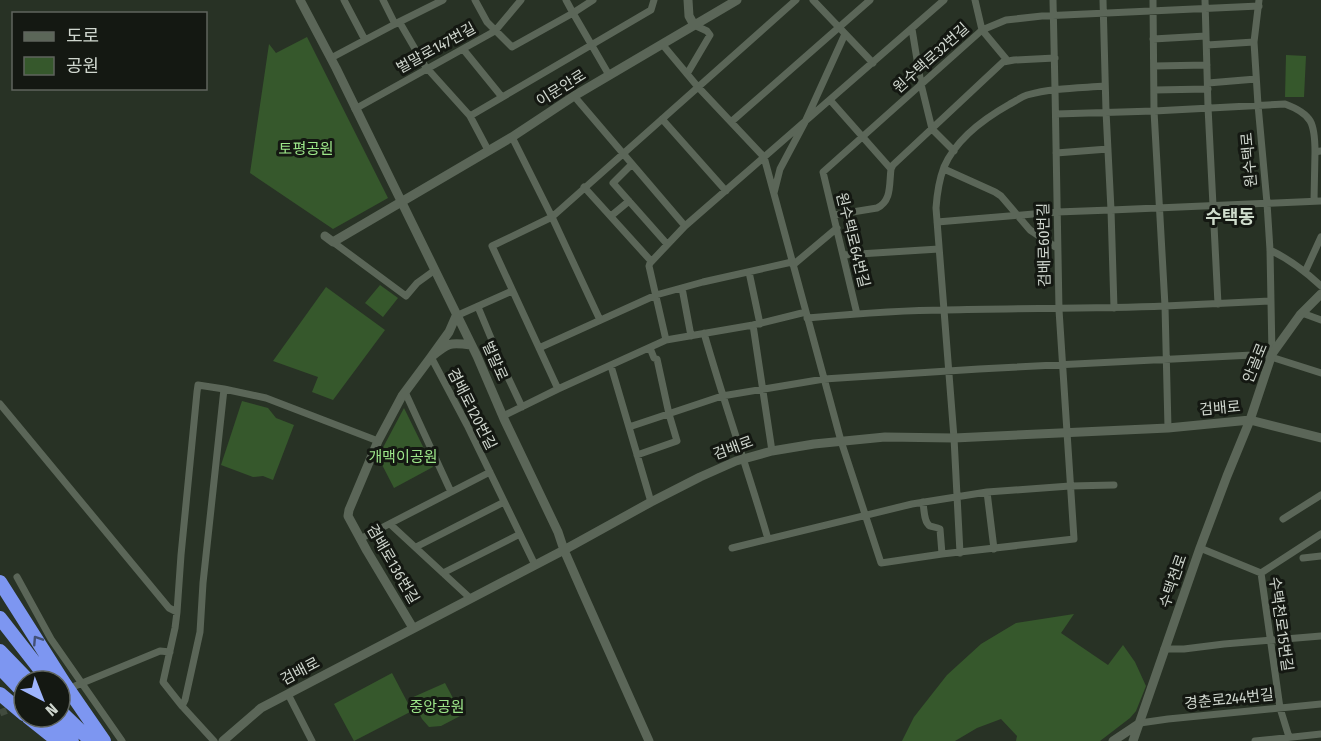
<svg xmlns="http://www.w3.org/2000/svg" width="1321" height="741" font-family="'Fira Sans Condensed','Noto Sans KR',sans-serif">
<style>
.green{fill:#36582c}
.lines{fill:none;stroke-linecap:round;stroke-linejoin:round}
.minor-tunnel{stroke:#414b3e;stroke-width:7;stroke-dasharray:7 3.5;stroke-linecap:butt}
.minor{stroke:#5b6658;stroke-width:7}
.tertiary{stroke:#5b6658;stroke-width:9}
.motorway{stroke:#7d96f1;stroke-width:14}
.oneway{stroke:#435176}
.labels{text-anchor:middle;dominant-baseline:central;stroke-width:6;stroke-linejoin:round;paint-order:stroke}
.street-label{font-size:15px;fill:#cfd6ce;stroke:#141812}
.park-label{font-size:15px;fill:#9de78a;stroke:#141812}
.quarter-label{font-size:18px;font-weight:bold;fill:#cfdccc;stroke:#141812}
</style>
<rect width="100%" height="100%" fill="#283225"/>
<path class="green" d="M 307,37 L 388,198 L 333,229 L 250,173 L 269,44 L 276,53 Z
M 1286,55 L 1306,56 L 1304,97 L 1285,97 Z
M 380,285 L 398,298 L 383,317 L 365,303 Z
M 326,287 L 385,330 L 333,400 L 312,392 L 318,377 L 273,361 Z
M 242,401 L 268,408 L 276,418 L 294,425 L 273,480 L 263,476 L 253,477 L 221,465 Z
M 404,408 L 433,467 L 394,488 L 378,457 Z
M 1074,614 L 1061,633 L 1108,665 L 1123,645 L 1135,662 L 1146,686 L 1136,711 L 1130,718 L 1100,741 L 1016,741 L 1017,736 L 1001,719 L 977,728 L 955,741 L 902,741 L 914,717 L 947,675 L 981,644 L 1016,623 Z
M 392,673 L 412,711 L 354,741 L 334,704 Z
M 445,683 L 462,715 L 441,726 L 429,727 L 422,719 L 411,698 Z"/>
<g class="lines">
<path class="minor-tunnel" d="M 0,713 L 24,704"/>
<path class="minor" d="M 344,0 L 365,40
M 383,0 L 395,24 L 443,0
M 475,0 L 487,22 L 512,47 L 573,13 L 609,75
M 566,0 L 573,13 L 593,0
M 813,0 L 873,63
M 975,0 L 982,30 L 1007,60
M 1103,0 L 1106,111 L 1111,210 L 1321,201
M 1153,0 L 1154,111 L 1285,104 C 1312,114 1315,123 1315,152 L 1321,151
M 1205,0 L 1208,107 L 1218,304
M 400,23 L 425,66 L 470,116 L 488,150
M 912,29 L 921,84 L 932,129 L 954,151
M 1153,39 L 1206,36
M 662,44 L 698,87 L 764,157 L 841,441 L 881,563 L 942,554 L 1074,539 L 1059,310 L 1055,89 L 1053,0
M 1207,45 L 1254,42
M 463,49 L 502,97
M 331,58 L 395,24
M 1154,66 L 1207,65
M 687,74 L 710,35 L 707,31 L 694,25
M 1208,83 L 1256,79
M 1154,90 L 1208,89
M 574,96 L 685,226 L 650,263 L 649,266 L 666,340
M 830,100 L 891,169
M 355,109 L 495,31 L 521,0
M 470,116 L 651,10 L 654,0
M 662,119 L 726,191
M 731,122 L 870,0
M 512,137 L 552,217 L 600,320
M 1056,153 L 1108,149
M 632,164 L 613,183 L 667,244
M 944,169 L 995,192 L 1001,196 L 1030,230 L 1057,248
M 584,187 L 651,261
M 774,193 L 780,169 L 805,122 L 845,34
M 1314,201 L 1315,152
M 834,215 L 877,208 C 892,201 889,184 891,169 L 893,165 L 1003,62 L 1014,60 L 1055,58
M 611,216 L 629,201
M 937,222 L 1057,212 L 1111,210 L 1114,308
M 685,226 L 944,0
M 333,242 L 406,296 L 417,283 L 435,270
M 1270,250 C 1289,259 1305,271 1321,286
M 843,255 L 939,249
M 793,265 L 837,228
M 749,272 L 760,324
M 1305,272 L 1321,237
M 682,288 L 691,336
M 478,307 L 504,369 L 522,407
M 1302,313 L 1321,320
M 857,314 L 823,172 L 982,30 L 1006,20 L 1042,16 L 1259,6
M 456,316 L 512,291
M 807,318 C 853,314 899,310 945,310 C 1018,308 1092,309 1165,306 L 1154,111 L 1056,114
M 753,325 L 772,451
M 704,333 C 724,403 748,470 768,539
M 539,348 L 656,295 L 703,282 L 792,262
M 431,357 L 467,425 L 535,565
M 1271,357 L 1321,373
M 611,366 L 651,502
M 558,389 L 492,246 L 552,217 L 796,0
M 405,392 L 451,492
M 0,404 L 169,608 L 177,612 L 181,555 L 197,392 L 198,385 L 224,389
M 503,416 L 558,389 L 666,340 L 753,325 L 806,312
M 629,427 L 722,396 L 824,379 L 979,369 L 1272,354 L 1270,250 L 1267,203 L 1258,105 L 1254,42 L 1259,0
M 1168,428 L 1165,306 L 1270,301
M 637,455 L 677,441 L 669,414 L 657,359 L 654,358 L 650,348
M 987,492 L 994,549
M 923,502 C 924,509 924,523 930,526 C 933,527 937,527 940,529 L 942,554
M 1283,519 L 1321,495
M 390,524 L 470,598
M 360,539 L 490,472
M 416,547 L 504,502
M 732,548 L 912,504 L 987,492 L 1070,486 L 1114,485
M 1200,548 L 1261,573 L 1280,708 L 1289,737
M 960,553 L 954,438 L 936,208 C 937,194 939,180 944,167 C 956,139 985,118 1010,104 C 1016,101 1021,97 1027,95 C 1052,88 1079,88 1105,86
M 1303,558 L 1321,556
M 443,573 L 520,534
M 1261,573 L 1321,534
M 17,577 L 51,639 L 122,741
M 177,612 L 175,628 L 163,682 L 182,706
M 1164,649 L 1184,649 L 1224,644 L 1321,636
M 75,686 L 160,651 L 170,652
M 288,694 L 312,741
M 1140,723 L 1168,719 L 1321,704
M 214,741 L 182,706 L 185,700 L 200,632 L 203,583 L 224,389 L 266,398 L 378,441
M 1255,741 L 1321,734"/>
<path class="tertiary" d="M 300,0 L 336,68 L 477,356 L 504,419 L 558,532 L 564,550 L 582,591 L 649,741
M 688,0 L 689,16 L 694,25
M 325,236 L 333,242 L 512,137 L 574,96 L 737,0
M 456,316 L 449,332 L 431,357 C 448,343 449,342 471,345
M 413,628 L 367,551 L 348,516 L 349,510 L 378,441 L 402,396 L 431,357
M 223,741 L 261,708 L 564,550 L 651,502 L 700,477 L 736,461 L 772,451 L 814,444 L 885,437 L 954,438 L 1168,428 L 1250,420 L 1321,438
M 1113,741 L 1140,723
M 1133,741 L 1200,548 L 1227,476 L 1250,420 L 1272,354 L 1300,315 L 1321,294"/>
<path class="motorway" d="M 0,582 L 64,683 L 104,741
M 0,618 L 49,681
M 0,651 L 29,681
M 0,668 L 24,693
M 0,694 L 24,714
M 60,711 L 91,741
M 28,717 L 58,741
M 48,717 L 72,741"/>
</g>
<defs><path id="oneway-chevron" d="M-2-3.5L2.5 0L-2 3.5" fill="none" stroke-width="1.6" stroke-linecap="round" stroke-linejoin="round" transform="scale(1.5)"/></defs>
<use class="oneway" href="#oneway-chevron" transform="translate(37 640) rotate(-123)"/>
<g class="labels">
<g class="street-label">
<text transform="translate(436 48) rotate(-29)">벌말로147번길</text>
<text transform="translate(931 58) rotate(-42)">원수택로32번길</text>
<text transform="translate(561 88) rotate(-32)">이문안로</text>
<text transform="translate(1249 160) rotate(-95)">원수택로</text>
<text transform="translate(853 240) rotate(76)">원수택로64번길</text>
<text transform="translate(1044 245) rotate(-91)">검배로60번길</text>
<text transform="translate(495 361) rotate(66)">벌말로</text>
<text transform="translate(1255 363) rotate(-68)">안골로</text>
<text transform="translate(1220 408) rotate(-5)">검배로</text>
<text transform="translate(472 409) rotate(63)">겸배로120번길</text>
<text transform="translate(733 448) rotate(-20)">검배로</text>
<text transform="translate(393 564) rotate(60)">겸배로136번길</text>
<text transform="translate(1173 581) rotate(-71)">수택천로</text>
<text transform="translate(1281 624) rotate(82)">수택천로15번길</text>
<text transform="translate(300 671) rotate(-28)">검배로</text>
<text transform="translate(1229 699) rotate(-6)">경춘로244번길</text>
</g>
<g class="park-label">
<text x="306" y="149">토평공원</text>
<text x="403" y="457">개맥이공원</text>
<text x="437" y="707">중앙공원</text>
</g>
<g class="quarter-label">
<text x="1230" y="217">수택동</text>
</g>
</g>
<rect x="12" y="12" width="195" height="78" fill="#141812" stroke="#5f645d" stroke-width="1.5"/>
<rect x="24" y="32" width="30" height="9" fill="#5b6658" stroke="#5f645d" stroke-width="1.5"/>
<text x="66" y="42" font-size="18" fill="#cfd6ce">도로</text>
<rect x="24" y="57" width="30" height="18" fill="#36582c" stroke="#5f645d" stroke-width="1.5"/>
<text x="66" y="72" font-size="18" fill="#cfd6ce">공원</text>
<g transform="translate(42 699) rotate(138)"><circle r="28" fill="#141812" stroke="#5f645d" stroke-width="1.5"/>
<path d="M0-4.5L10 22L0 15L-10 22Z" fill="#9eb4fd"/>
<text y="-9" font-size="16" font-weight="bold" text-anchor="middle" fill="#cfd6ce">N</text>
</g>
</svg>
